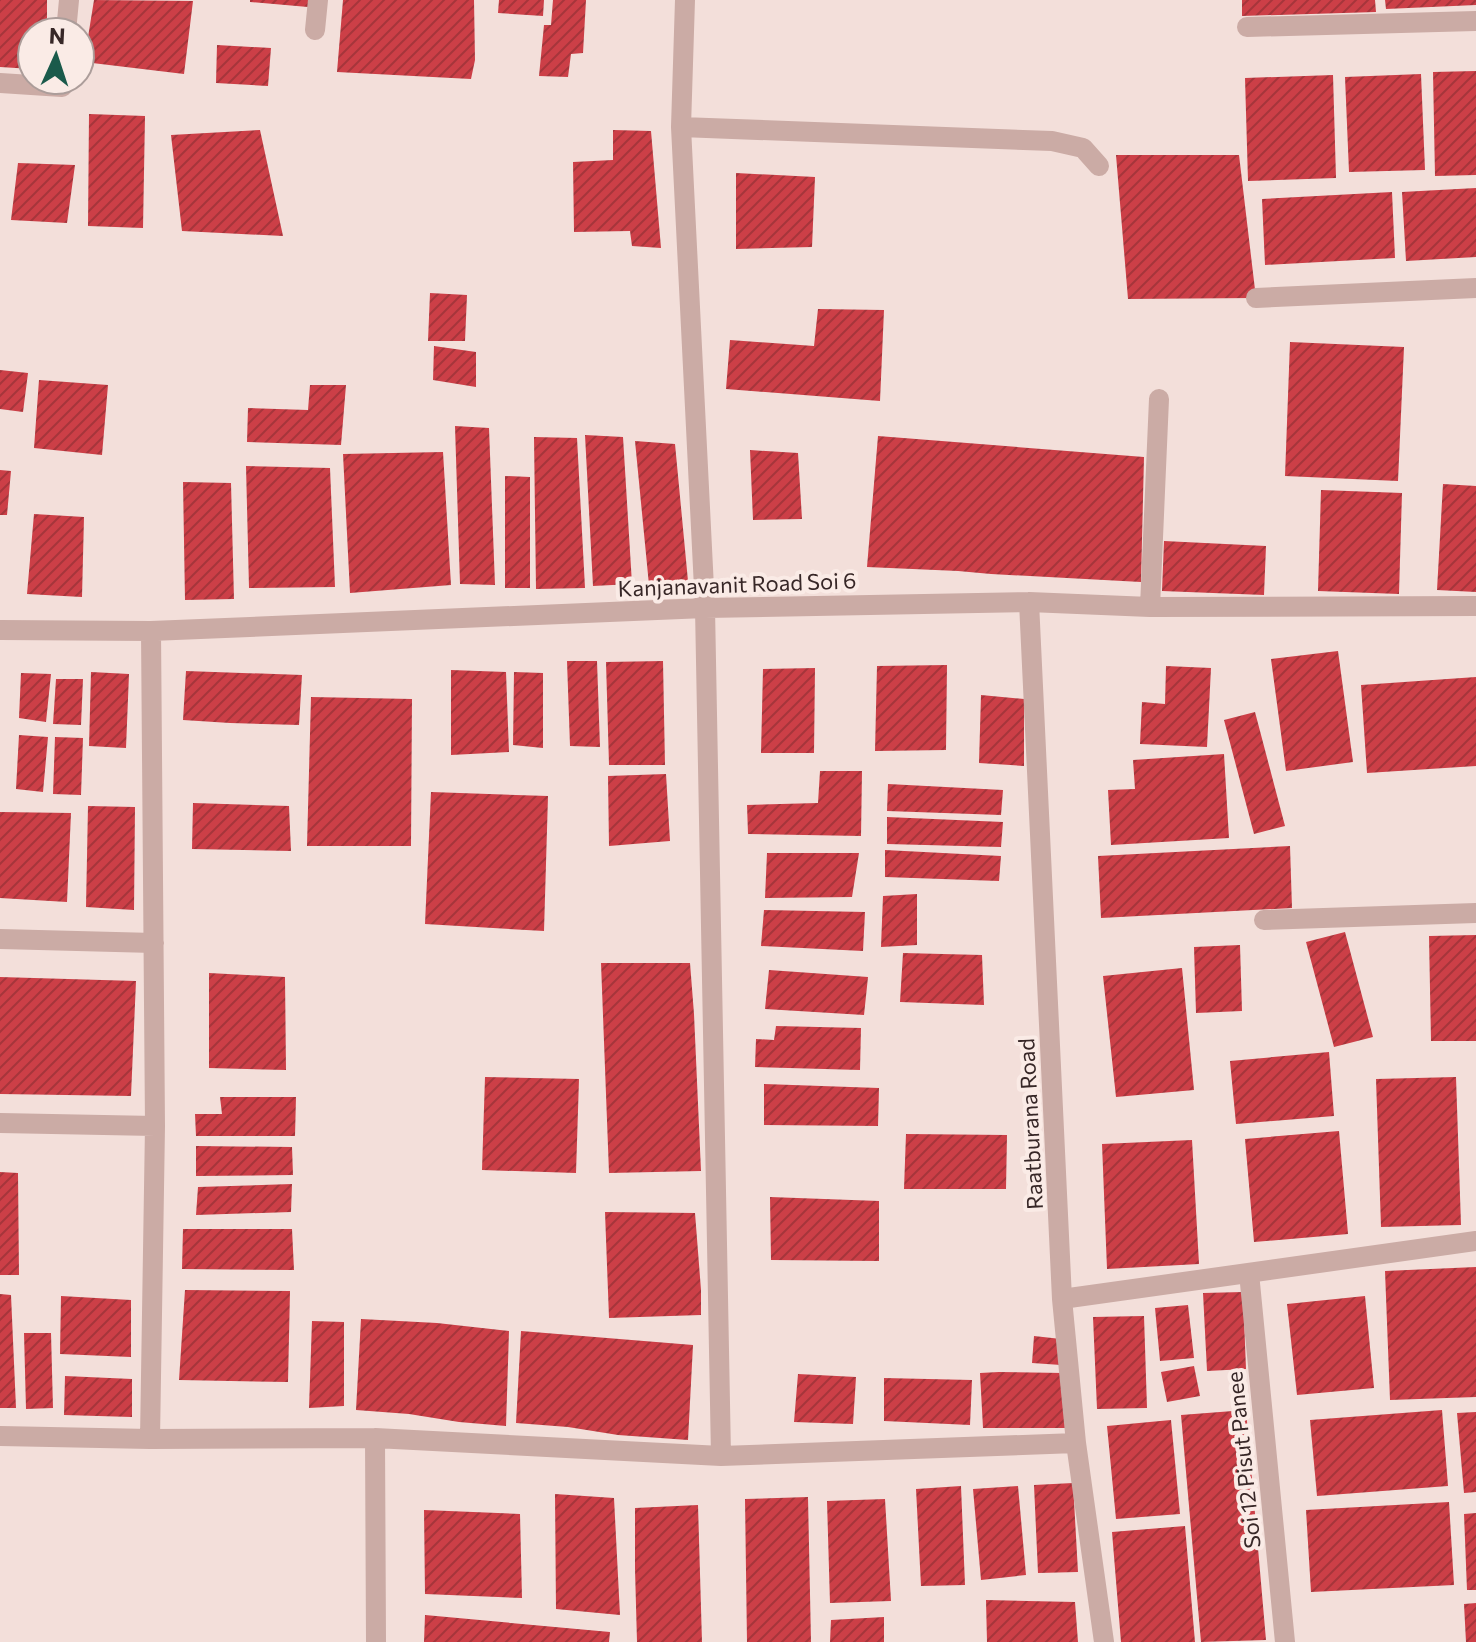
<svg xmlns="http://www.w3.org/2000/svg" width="1476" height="1642" font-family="Commissioner,sans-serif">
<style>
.building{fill:url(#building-hatch)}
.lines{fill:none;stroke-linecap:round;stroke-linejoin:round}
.minor{stroke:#cbaba5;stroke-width:20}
.labels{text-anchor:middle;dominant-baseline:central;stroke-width:8;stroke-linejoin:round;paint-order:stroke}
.street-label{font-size:22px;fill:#372727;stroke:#faebe6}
</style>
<defs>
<pattern id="building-hatch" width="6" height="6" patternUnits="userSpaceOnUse" patternTransform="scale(2)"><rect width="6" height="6" fill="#cc3f47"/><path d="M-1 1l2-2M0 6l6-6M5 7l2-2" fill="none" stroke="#a6353b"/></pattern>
</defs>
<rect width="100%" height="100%" fill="#f3dfda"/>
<path class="building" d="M 0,0 L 47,0 L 47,32 L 32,32 L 32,69 L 0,67 Z
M 94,0 L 193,1 L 184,74 L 84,62 Z
M 250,0 L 308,0 L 308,7 L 250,2 Z
M 343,0 L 474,0 L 475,60 L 471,79 L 337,72 Z
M 499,0 L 544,0 L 543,16 L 498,13 Z
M 553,0 L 586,0 L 583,53 L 571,54 L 568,77 L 539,76 L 544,25 L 551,25 Z
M 1242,0 L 1375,0 L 1376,12 L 1242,16 Z
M 1385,0 L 1476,0 L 1476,5 L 1386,9 Z
M 217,45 L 271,48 L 268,86 L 216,83 Z
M 1476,71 L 1476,175 L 1435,176 L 1433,72 Z
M 1421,74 L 1425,170 L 1349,172 L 1345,77 Z
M 1333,75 L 1336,178 L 1248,181 L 1245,78 Z
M 89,114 L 145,116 L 143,228 L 88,226 Z
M 260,130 L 283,236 L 182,231 L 171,135 Z
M 613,130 L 651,131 L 661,248 L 632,246 L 630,231 L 574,232 L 573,162 L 613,160 Z
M 1116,155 L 1239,155 L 1256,298 L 1128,299 Z
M 18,163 L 75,165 L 67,223 L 11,220 Z
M 736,173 L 815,177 L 812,247 L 736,249 Z
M 1476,188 L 1476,257 L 1406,261 L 1402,192 Z
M 1392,192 L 1395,258 L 1265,265 L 1262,199 Z
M 430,293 L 467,295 L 465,341 L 428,341 Z
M 818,309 L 884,310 L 880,401 L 726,389 L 730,340 L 814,346 Z
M 1290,342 L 1404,347 L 1398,481 L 1285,476 Z
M 434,346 L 476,352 L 476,387 L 433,380 Z
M 0,370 L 28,373 L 23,412 L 0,409 Z
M 39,380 L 108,385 L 102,455 L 34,448 Z
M 310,385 L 346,385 L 341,445 L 247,442 L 248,408 L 308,410 Z
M 455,426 L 489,428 L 495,585 L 460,584 Z
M 585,435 L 623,437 L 632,584 L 593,586 Z
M 878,436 L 1144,457 L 1141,582 L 991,574 L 958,571 L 867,567 Z
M 534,437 L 577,438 L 585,588 L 536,589 Z
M 635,441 L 675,444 L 688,581 L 649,585 Z
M 750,450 L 798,453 L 802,519 L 753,520 Z
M 443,452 L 451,585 L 350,593 L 343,454 Z
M 246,466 L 330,468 L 335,587 L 249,588 Z
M 0,470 L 11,471 L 7,515 L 0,515 Z
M 505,476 L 530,477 L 530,588 L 505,588 Z
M 183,482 L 231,483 L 234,599 L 185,600 Z
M 1443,484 L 1476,486 L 1476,592 L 1437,590 Z
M 1321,490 L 1402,493 L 1399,594 L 1318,591 Z
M 34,514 L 84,517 L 82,597 L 27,594 Z
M 1164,541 L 1266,546 L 1264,595 L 1162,591 Z
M 1338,651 L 1353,762 L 1286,771 L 1271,659 Z
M 567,661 L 597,661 L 600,747 L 570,746 Z
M 663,661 L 665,765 L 609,765 L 606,662 Z
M 947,665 L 946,750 L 875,751 L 877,666 Z
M 1166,666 L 1211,668 L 1207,747 L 1140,744 L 1142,702 L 1165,704 Z
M 815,668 L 814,753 L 761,753 L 763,669 Z
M 451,670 L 506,672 L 509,752 L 451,755 Z
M 186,671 L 302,675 L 299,725 L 230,723 L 183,720 Z
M 91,672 L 129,674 L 126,748 L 89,746 Z
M 514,672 L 543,673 L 543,748 L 513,745 Z
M 21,673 L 51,674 L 46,722 L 19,718 Z
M 1476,677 L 1476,766 L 1367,773 L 1361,685 Z
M 56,679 L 83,679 L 81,725 L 53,724 Z
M 981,695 L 1024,699 L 1024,766 L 979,763 Z
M 311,697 L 412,699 L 411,846 L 307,846 Z
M 1255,712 L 1285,826 L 1254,834 L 1224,720 Z
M 19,735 L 48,737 L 43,792 L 16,789 Z
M 55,737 L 83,738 L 81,795 L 53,794 Z
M 1224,754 L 1229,838 L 1111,845 L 1108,790 L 1135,789 L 1133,760 Z
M 820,771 L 862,771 L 861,836 L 748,834 L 747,805 L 818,803 Z
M 666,774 L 670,841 L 609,846 L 608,776 Z
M 888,784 L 1003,790 L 1001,815 L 887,811 Z
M 431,792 L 548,796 L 544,931 L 425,924 Z
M 193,803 L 289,806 L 291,851 L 192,849 Z
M 88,806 L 135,807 L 134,910 L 86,907 Z
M 0,812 L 71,813 L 67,902 L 0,898 Z
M 887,817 L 1003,822 L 1001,847 L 887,844 Z
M 1290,846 L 1292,908 L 1101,918 L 1098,856 Z
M 885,850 L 1001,856 L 999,881 L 885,877 Z
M 767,853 L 859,853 L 852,897 L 765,898 Z
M 917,894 L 917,945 L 881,947 L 883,896 Z
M 764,910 L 865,912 L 863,951 L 761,946 Z
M 1345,932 L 1373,1037 L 1334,1047 L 1306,942 Z
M 1476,935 L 1476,1041 L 1431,1041 L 1429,936 Z
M 1240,945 L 1242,1011 L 1196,1013 L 1194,947 Z
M 903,953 L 982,955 L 984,1005 L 900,1002 Z
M 601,963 L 690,963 L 694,1014 L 701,1171 L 609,1173 Z
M 1182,968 L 1194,1090 L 1116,1097 L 1103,976 Z
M 769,970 L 868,977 L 864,1015 L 765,1009 Z
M 209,973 L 285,977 L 286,1070 L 209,1068 Z
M 0,977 L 136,981 L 131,1096 L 0,1094 Z
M 776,1026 L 861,1028 L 860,1070 L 755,1067 L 756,1039 L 774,1040 Z
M 1329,1052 L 1334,1116 L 1236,1124 L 1230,1061 Z
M 485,1077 L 579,1079 L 576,1173 L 482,1170 Z
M 1456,1077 L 1461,1225 L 1381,1227 L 1376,1079 Z
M 764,1084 L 879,1088 L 878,1126 L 764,1125 Z
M 220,1097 L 296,1097 L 295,1136 L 196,1136 L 195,1114 L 222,1114 Z
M 1339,1131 L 1348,1234 L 1254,1242 L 1245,1139 Z
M 906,1134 L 1007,1135 L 1006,1189 L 904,1189 Z
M 1192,1140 L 1199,1264 L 1107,1269 L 1102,1144 Z
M 196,1146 L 292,1147 L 293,1175 L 196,1176 Z
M 0,1172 L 18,1173 L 19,1275 L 0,1275 Z
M 292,1184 L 291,1212 L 196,1215 L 198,1187 Z
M 770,1197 L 879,1201 L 879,1261 L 771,1260 Z
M 605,1212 L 695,1213 L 701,1290 L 701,1315 L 609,1318 Z
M 183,1229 L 292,1229 L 294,1270 L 182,1269 Z
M 1476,1267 L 1476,1397 L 1390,1400 L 1385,1271 Z
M 185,1290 L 290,1291 L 288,1382 L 179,1380 Z
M 1243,1292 L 1246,1369 L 1207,1371 L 1203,1293 Z
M 0,1294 L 11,1295 L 16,1408 L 0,1408 Z
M 61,1296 L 131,1300 L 131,1357 L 60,1354 Z
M 1365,1296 L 1374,1388 L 1297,1395 L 1287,1304 Z
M 1188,1305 L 1194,1358 L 1160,1361 L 1155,1308 Z
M 1144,1316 L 1147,1408 L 1097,1409 L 1093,1317 Z
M 361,1319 L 437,1323 L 509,1331 L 506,1426 L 459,1422 L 409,1414 L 356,1410 Z
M 312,1321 L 344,1322 L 344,1406 L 309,1408 Z
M 521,1331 L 693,1345 L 688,1440 L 618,1435 L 568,1427 L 516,1423 Z
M 24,1333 L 51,1333 L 53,1408 L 26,1409 Z
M 1034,1336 L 1061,1339 L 1061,1365 L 1032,1363 Z
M 1194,1366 L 1200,1396 L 1167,1402 L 1161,1372 Z
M 999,1372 L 1063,1373 L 1067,1428 L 983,1428 L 980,1373 Z
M 798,1374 L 856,1377 L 853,1424 L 794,1422 Z
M 65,1376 L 132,1379 L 132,1417 L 64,1415 Z
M 884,1378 L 972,1380 L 970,1425 L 884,1421 Z
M 1246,1410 L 1266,1640 L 1201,1642 L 1181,1415 Z
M 1442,1410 L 1448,1486 L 1317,1496 L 1310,1420 Z
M 1476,1412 L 1476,1492 L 1464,1493 L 1457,1413 Z
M 1171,1420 L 1180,1514 L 1116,1519 L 1107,1426 Z
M 1073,1483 L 1078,1572 L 1038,1573 L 1034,1485 Z
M 961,1486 L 965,1585 L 921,1586 L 916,1489 Z
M 1018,1486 L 1026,1575 L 981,1580 L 973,1489 Z
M 555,1494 L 614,1498 L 620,1615 L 556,1609 Z
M 808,1497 L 811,1642 L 747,1642 L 745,1499 Z
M 885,1499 L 891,1601 L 830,1603 L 827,1501 Z
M 1449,1502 L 1454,1585 L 1311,1592 L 1306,1510 Z
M 698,1505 L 702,1642 L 637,1642 L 635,1569 L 635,1508 Z
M 424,1510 L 520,1514 L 522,1598 L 425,1594 Z
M 1476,1513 L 1476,1590 L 1467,1590 L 1464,1514 Z
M 1185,1526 L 1195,1642 L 1121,1642 L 1112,1532 Z
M 986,1600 L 1075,1602 L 1078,1642 L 987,1642 Z
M 1476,1603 L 1476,1642 L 1466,1642 L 1464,1604 Z
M 425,1615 L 610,1632 L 609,1642 L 424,1642 Z
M 884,1617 L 884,1642 L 830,1642 L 831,1620 Z"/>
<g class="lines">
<path class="minor" d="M 685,0 L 681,127 L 705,608 L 721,1456
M 1247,27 L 1476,21
M 315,30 L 318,0
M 66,32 L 69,0
M 0,83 L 62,87 L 62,80
M 681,127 L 1052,141 L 1083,148 L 1099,166
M 1256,298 L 1476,288
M 1029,602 L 1062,1299 L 1076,1443 L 1104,1642
M 1150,607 L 1159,399
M 0,630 L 151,631 L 705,608 L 1029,602 L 1150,607 L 1476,606
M 1264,920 L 1476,913
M 0,939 L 154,943
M 0,1123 L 155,1126
M 1249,1273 L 1285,1642
M 1062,1299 L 1476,1241
M 0,1436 L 150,1439 L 375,1438 L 721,1456 L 1076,1443
M 375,1438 L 376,1642
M 150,1439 L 155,1126 L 151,631"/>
</g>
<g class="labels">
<g class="street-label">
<text transform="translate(737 584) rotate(-2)">Kanjanavanit Road Soi 6</text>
<text transform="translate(1030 1124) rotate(-93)">Raatburana Road</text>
<text transform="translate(1243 1460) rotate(-96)">Soi 12 Pisut Panee</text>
</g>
</g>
<g transform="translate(56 56) rotate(3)"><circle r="38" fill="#faebe6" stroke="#ac9d9a" stroke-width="2"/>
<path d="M0-6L14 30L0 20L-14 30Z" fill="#1a5a4b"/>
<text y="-12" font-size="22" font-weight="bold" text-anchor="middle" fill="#372727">N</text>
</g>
</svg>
